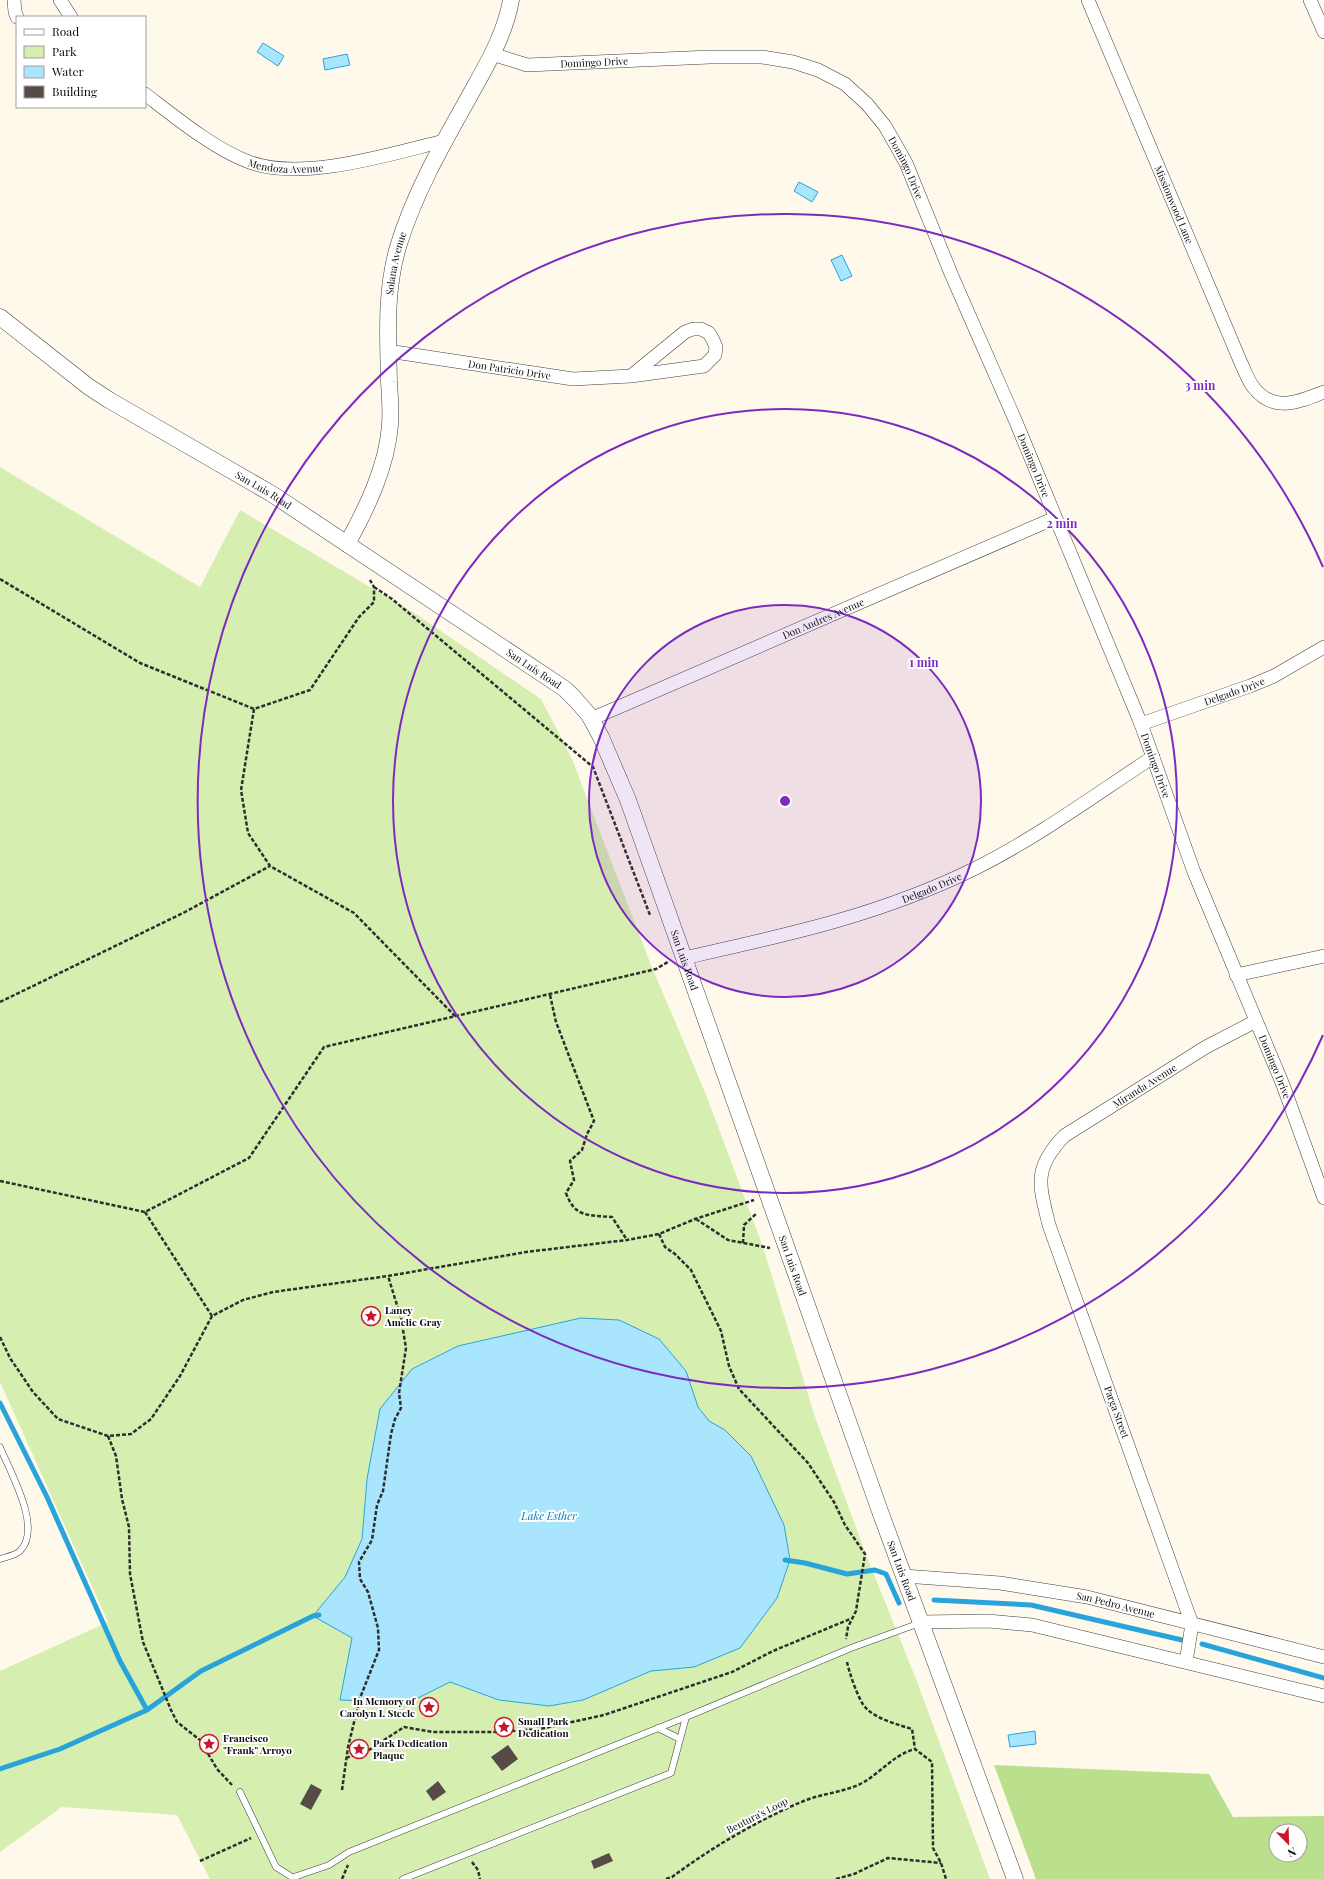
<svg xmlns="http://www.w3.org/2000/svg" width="1324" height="1879" font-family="'Playfair Display',serif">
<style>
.green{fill:#d6eeb0}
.forest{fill:#bae08e;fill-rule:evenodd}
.water{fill:#a9e5fd;stroke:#29a4db}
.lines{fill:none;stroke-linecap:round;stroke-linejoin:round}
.stream{stroke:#29a4db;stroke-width:5}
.building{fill:#564b47}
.service-casing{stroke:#3f3f3f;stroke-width:7}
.minor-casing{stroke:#3f3f3f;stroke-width:14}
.tertiary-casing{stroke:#3f3f3f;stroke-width:17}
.path{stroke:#2e2e2e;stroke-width:2.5;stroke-dasharray:4 2;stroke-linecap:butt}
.service{stroke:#fff;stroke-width:6}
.minor{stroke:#fff;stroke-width:13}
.tertiary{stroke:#fff;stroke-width:16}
.ring{fill:none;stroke:#7b2cbf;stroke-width:2}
.labels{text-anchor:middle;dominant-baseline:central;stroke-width:4;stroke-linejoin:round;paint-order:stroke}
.street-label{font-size:10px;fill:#0c0c0c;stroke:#fff}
.poi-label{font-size:10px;font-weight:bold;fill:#0c0c0c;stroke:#fff;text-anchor:start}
.water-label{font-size:11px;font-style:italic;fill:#0972aa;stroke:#fff}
.centre{fill:#7b2cbf;stroke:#fff;stroke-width:2}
.ring-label{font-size:12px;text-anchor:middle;font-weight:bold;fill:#7b2cbf;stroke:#fff;stroke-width:4;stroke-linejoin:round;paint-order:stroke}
</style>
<rect width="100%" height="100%" fill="#fff9eb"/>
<path class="green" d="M 0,467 L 200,587 L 240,510 L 419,616 L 541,699 L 572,759 L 651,965 L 707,1097 L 763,1247 L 815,1417 L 867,1557 L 916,1679 L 990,1879 L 210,1879 L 177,1815 L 62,1807 L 0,1852 L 0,1671 L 108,1622 L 0,1382 Z"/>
<path class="forest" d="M 994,1765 L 1209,1774 L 1233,1817 L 1324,1816 L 1324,1879 L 1036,1879 ZM 1276,1831 L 1300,1831 L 1300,1855 L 1276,1855 Z"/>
<path class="water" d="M 263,43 L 284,56 L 278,66 L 257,52 Z
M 347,54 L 350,65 L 325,70 L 323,59 Z
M 799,182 L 818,192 L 812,202 L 794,191 Z
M 842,255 L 852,276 L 841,281 L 831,260 Z
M 581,1318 L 619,1320 L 659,1339 L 686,1371 L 698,1407 L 709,1421 L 725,1430 L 751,1456 L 784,1525 L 790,1560 L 777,1598 L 740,1648 L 694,1667 L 651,1671 L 583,1700 L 549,1706 L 499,1700 L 450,1682 L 410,1702 L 340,1700 L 352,1638 L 313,1616 L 345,1577 L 362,1539 L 367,1479 L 380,1409 L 412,1369 L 458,1346 Z
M 1035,1731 L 1036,1744 L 1010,1747 L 1008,1735 Z"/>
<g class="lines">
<path class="stream" d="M 0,1403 L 47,1497 L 120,1661 L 147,1710
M 785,1560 L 805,1563 L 847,1574 L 875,1570 L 886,1574 L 899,1603
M 934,1600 L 1031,1605 L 1182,1640
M 1202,1644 L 1324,1678
M 0,1769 L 60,1749 L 147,1710 L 201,1671 L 313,1616 L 319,1615"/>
</g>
<path class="building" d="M 508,1745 L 518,1759 L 502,1771 L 491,1757 Z
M 438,1781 L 446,1792 L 433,1801 L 426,1791 Z
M 311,1784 L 322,1790 L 311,1810 L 300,1804 Z
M 609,1853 L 613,1861 L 594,1869 L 591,1861 Z"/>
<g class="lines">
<defs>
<path id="service" d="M 0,1447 C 10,1472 43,1528 20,1551 C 16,1555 6,1557 0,1559
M 658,1728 L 680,1739
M 240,1792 L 276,1867 L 295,1879
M 294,1877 L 329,1865 L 349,1852 L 686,1717 L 851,1648 L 920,1623
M 403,1879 L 671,1773 L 686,1717"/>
<g id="minor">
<path d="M 14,0 L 15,12 L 17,17"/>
<path d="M 60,0 L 71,17"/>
<path id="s1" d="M 1088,0 L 1241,363 C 1245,371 1248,381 1254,388 C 1274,413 1299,402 1324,392"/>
<path d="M 1310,0 L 1324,32"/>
<path id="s2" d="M 492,54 L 527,65 L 710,57 L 762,57 L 793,62 L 818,70 L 845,84 L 867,104 L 885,126 L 906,163 L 952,276 L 1016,422 L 1141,724 L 1194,872 L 1283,1085 L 1324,1198"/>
<path id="s3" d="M 145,94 C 175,117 214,149 249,162 C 302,182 390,154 444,141"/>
<path id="s4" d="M 388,351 L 573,379 L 631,376 L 704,366 L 715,355 L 716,347 L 713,340 L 709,333 L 701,329 L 693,329 L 685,332 L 631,376"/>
<path id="s5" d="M 591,719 L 1055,518"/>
<path id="s6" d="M 1141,724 L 1250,686 L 1274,676 L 1324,647"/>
<path id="s7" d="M 684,958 C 787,935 881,915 976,868 C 1038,837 1095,795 1153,757"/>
<path d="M 1236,975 L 1324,956"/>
<path id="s8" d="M 904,1576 L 1000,1583 L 1087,1597 L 1324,1657"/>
<path d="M 921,1622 L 988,1621 L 1032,1625 L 1324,1696"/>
<path id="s9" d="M 1186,1662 L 1192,1624 L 1049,1225 C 1039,1184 1033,1169 1064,1136 L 1206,1047 L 1256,1021"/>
</g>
<g id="tertiary">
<path id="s10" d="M 0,317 L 89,387 L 109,400 L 272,494 L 565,689 L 575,699 L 589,715 L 601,737 L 628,800 L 881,1514 L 1015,1879"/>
<path id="s11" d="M 347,544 C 367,508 387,466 390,425 C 391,411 390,396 389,382 C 388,337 385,291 398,247 C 414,194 442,145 469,97 C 486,66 505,35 511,0"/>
</g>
</defs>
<use href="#service" class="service-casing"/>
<use href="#minor" class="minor-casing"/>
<use href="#tertiary" class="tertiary-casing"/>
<path class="path" d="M 0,579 L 140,663 L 254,709 L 310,690 L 359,617 L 374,602 L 374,587 L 370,580
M 374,587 L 392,599 L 593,767 L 650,915
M 254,709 L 241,790 L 248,833 L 270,866 L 354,913 L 455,1016
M 550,995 L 556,1022 L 594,1121 L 587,1134 L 582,1150 L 570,1161 L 574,1180 L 566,1193 C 575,1218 589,1215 612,1217 L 627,1240
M 0,1002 L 185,912 L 270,866
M 0,1181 L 145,1212 L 249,1158 L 324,1047 L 656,969 L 668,962
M 145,1212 L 212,1316
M 696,1219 L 728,1240 L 770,1248
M 659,1234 L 665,1247 L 675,1254 L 691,1270 L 721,1331 L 729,1366 L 739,1389 L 808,1463 L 834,1502 L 845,1525 L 865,1554 L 856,1611 L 848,1627 L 846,1639
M 743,1243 L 744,1225 L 757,1213
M 0,1337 L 10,1358 L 33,1392 L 58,1419 L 108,1436 L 131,1434 L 151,1419 L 180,1376 L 212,1316 L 243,1300 L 273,1292 L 388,1276 L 526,1252 L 627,1240 L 659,1234 L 695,1219 L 754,1200
M 108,1436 L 116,1456 L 122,1499 L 129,1527 L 130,1574 L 143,1642 L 171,1710 L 177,1722 L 200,1740 L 217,1769 L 232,1785
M 847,1662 C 849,1672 859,1702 866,1708 C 876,1719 899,1725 912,1729 L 915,1749
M 346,1758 L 369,1750 L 404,1727 L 433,1732 L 496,1732 L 540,1729 L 604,1715 L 732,1672 L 773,1651 L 850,1619
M 342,1790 L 348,1747 L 360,1698 L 379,1650 L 378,1628 L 368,1592 L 360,1579 L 359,1562 L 372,1540 L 377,1505 L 383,1491 L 391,1434 L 395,1419 L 401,1408 L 399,1393 L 406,1348 L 401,1318 L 388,1276
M 200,1861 L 251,1838
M 472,1862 L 478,1870 L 480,1879
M 342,1879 L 348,1865
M 666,1879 L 672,1877 C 714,1846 758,1820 806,1800 C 825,1793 846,1792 864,1782 C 881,1772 895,1754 915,1749 L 932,1762 L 933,1848 L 941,1863 L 946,1879
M 836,1879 L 854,1874 L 888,1858 L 941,1863"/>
<use href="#service" class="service"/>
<use href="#minor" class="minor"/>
<use href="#tertiary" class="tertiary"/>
</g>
<circle cx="785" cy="801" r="196" fill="#7b2cbf" fill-opacity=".12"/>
<g class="ring">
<circle cx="785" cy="801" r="196"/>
<circle cx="785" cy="801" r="392"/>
<path d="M1323 1035A587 587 0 1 1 1323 567"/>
</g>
<defs>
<symbol id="sight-ring" viewBox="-11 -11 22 22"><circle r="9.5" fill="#fff" stroke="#ca162f" stroke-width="1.5"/><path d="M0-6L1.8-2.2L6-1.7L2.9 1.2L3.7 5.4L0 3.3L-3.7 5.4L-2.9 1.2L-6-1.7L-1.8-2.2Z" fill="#ca162f"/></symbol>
</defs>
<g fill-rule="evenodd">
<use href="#sight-ring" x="360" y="1305" width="22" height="22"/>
<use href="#sight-ring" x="418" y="1696" width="22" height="22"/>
<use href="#sight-ring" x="493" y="1716" width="22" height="22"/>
<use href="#sight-ring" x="198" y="1733" width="22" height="22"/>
<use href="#sight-ring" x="348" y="1738" width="22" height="22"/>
</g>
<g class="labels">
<g class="street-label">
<text stroke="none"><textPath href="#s2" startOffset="104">Domingo Drive</textPath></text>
<text stroke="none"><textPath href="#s3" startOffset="162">Mendoza Avenue</textPath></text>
<text stroke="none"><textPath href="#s2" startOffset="465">Domingo Drive</textPath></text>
<text stroke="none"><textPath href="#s1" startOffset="222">Missionwood Lane</textPath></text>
<text stroke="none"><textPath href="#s11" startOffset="290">Solana Avenue</textPath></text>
<text stroke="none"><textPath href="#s4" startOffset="123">Don Patricio Drive</textPath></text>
<text stroke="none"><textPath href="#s2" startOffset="789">Domingo Drive</textPath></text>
<text stroke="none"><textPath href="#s10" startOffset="316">San Luis Road</textPath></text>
<text stroke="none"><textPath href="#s5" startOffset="253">Don Andres Avenue</textPath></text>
<text stroke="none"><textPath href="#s10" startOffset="640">San Luis Road</textPath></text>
<text stroke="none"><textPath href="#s6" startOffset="99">Delgado Drive</textPath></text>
<text stroke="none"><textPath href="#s2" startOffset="1113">Domingo Drive</textPath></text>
<text stroke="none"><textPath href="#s7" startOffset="258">Delgado Drive</textPath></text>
<text stroke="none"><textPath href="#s10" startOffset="976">San Luis Road</textPath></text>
<text stroke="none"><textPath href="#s2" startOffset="1437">Domingo Drive</textPath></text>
<text stroke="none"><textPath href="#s9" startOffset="654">Miranda Avenue</textPath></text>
<text stroke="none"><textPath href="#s10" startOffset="1300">San Luis Road</textPath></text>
<text transform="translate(1117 1412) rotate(70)">Parga Street</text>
<text stroke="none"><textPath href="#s10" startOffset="1624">San Luis Road</textPath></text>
<text stroke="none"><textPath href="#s8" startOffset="214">San Pedro Avenue</textPath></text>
<text transform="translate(757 1815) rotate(-27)">Bentura's Loop</text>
</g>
<g class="poi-label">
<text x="385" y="1310">Lancy<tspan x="385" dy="12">Amelie Gray</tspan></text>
<text x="415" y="1701" text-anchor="end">In Memory of<tspan x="415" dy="12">Carolyn I. Steele</tspan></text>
<text x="518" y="1721">Small Park<tspan x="518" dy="12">Dedication</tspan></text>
<text x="223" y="1738">Francisco<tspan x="223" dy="12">"Frank" Arroyo</tspan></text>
<text x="373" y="1743">Park Dedication<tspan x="373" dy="12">Plaque</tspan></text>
</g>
<g class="water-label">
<text x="549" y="1515">Lake Esther</text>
</g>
</g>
<circle cx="785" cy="801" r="6" class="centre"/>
<g class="ring-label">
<text x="1200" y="390">3 min</text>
<text x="1062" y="528">2 min</text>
<text x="924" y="667">1 min</text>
</g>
<rect x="16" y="16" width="130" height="92" fill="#ffffff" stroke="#9e9e9e"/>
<rect x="24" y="29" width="20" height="6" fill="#ffffff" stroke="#9e9e9e"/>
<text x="52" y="36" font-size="12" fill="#0c0c0c">Road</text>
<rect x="24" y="46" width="20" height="12" fill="#d6eeb0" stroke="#9e9e9e"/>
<text x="52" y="56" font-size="12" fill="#0c0c0c">Park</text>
<rect x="24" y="66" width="20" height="12" fill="#a9e5fd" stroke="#9e9e9e"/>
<text x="52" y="76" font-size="12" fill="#0c0c0c">Water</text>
<rect x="24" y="86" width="20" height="12" fill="#564b47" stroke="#9e9e9e"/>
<text x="52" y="96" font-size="12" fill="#0c0c0c">Building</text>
<g transform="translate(1288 1843) rotate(157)"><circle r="19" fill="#ffffff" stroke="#9e9e9e"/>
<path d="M0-3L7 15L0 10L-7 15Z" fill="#ca162f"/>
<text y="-6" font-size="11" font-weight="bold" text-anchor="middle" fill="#0c0c0c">N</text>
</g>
</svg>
